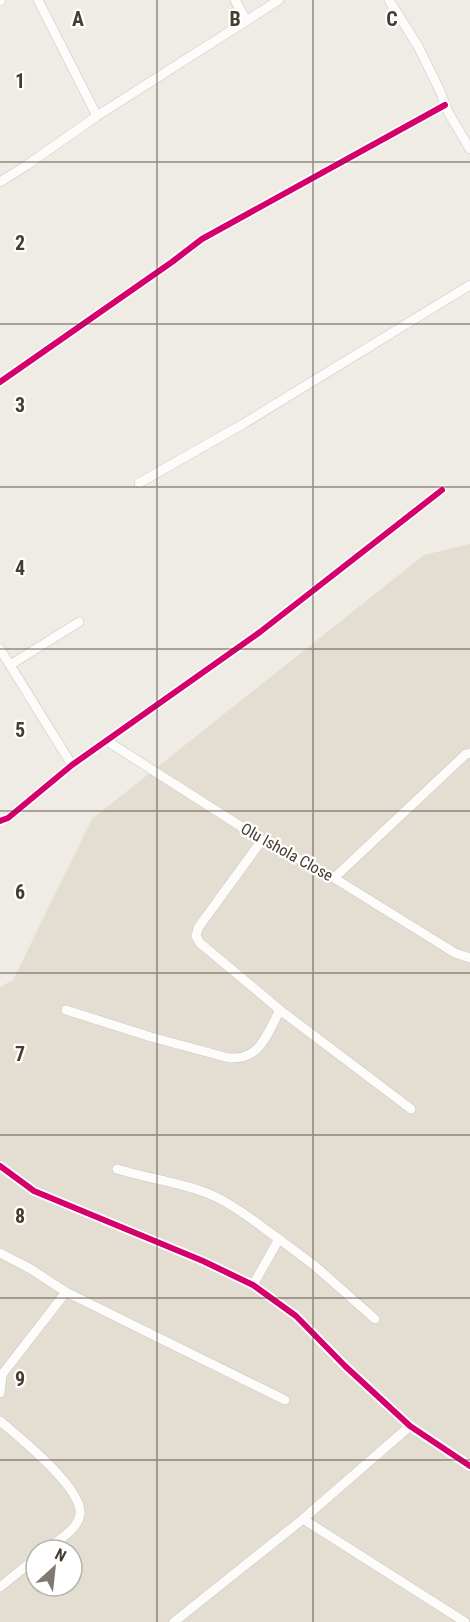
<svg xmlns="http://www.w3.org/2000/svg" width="470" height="1622" font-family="'Roboto Condensed',sans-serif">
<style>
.residential{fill:#e4ddd2;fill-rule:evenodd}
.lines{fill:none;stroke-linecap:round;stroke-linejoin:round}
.minor-casing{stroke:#cbc7c1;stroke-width:10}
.minor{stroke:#fdfcfb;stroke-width:9}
.cycleway-casing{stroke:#fff;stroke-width:10}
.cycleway{stroke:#d6006c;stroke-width:6}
.grid{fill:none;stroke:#453c32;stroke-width:1.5;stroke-opacity:0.55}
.labels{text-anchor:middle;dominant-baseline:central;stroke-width:4.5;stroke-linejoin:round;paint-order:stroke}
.street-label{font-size:16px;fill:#453c32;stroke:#fff}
.grid-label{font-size:20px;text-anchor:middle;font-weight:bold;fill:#453c32;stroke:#fff;stroke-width:4.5;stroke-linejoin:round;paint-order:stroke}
</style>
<rect width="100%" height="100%" fill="#efebe5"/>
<path class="residential" d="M 470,544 L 470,1622 L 0,1622 L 0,987 L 13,980 L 92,819 L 424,555 ZM 36,1550 L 72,1550 L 72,1586 L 36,1586 Z"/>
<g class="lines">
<defs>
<path id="minor" d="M 38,0 L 97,116
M 235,0 L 246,20
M 389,0 L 418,46 L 440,91 L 448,112 L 470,149
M 0,1 L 1,0
M 0,182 L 27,165 L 97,116 L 279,0
M 0,382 L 172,262 L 202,239 L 445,105
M 139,483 L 243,424 L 470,285
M 0,649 L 72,765
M 10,665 L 79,622
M 107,741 L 262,840 L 334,878 L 455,953 L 470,958
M 0,821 L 8,818 L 72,765 L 260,632 L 442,490
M 262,840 L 198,928 L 196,936 L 200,943 L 280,1010 L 411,1109
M 334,878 L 466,754 L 470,753
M 66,1010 L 151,1037 L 229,1058 C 261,1060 267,1034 280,1010
M 0,1166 L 34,1191 L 203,1261 L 253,1285 L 296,1316 L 345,1366 L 410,1426 L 470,1466
M 117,1169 C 149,1179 186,1183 216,1197 C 239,1208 259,1225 279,1239 L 253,1285
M 279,1239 L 315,1266 L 375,1319
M 0,1253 L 29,1268 L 66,1292 L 285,1400
M 0,1377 L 66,1292
M 0,1393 L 2,1375
M 0,1421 C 19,1437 83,1488 80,1514 C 78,1530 57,1541 46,1550
M 303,1519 L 465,1622
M 0,1587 L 36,1558
M 174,1622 L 303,1519 L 410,1426"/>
</defs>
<use href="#minor" class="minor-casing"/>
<use href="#minor" class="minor"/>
<defs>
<path id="cycleway" d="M 0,382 L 172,262 L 202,239 L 445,105
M 0,821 L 8,818 L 72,765 L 260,632 L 442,490
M 0,1166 L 34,1191 L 203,1261 L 253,1285 L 296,1316 L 345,1366 L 410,1426 L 470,1466"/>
</defs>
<use href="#cycleway" class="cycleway-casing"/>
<use href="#cycleway" class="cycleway"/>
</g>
<path class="grid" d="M 157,0 L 157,1622M 313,0 L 313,1622M 0,162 L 470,162M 0,324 L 470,324M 0,487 L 470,487M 0,649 L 470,649M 0,811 L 470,811M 0,973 L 470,973M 0,1135 L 470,1135M 0,1298 L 470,1298M 0,1460 L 470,1460"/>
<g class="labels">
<g class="street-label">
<text transform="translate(287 852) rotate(29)">Olu Ishola Close</text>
</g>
</g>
<g class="grid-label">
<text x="78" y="26">A</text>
<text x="235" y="26">B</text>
<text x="392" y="26">C</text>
<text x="20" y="88">1</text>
<text x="20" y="250">2</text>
<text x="20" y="412">3</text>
<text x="20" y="575">4</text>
<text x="20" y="737">5</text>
<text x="20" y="899">6</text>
<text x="20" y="1061">7</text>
<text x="20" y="1223">8</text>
<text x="20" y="1386">9</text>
</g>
<g transform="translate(54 1568) rotate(27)"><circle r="28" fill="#ffffff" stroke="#b5b1ad" stroke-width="1.5"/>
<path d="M0-4.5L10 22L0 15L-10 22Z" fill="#807971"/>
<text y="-9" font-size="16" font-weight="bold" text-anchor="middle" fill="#453c32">N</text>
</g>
</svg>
